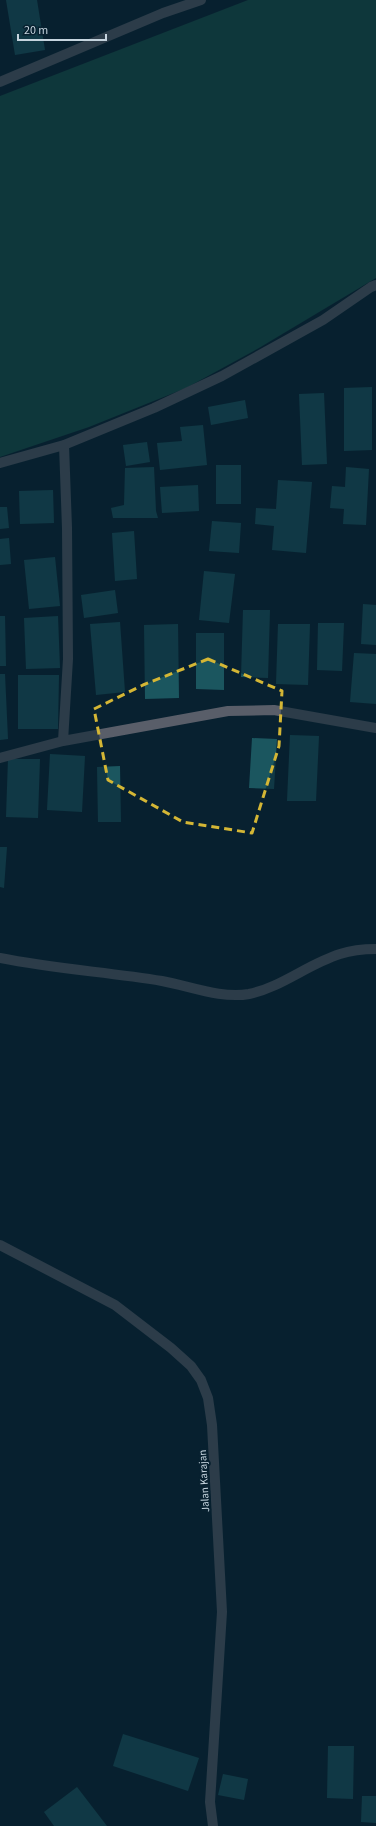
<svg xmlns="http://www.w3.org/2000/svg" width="376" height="1826" font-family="'Source Sans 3',sans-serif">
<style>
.water{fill:#185249}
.building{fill:#1b565f}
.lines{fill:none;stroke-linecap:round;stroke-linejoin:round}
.minor{stroke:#595e69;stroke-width:10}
.marked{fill:none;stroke:#d4b635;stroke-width:3;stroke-dasharray:8 5;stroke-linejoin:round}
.labels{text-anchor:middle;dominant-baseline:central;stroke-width:4;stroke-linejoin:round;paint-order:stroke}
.street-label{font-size:11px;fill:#c5d4de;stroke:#082130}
</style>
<rect width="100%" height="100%" fill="#082130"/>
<path class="water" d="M 248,0 L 376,0 L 376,278 L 259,348 L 186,388 L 89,427 L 0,457 L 0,96 Z"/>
<path class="building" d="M 6,0 L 37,0 L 45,50 L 15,55 Z
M 372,387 L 372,450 L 344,451 L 344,388 Z
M 324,393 L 327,464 L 302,465 L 299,394 Z
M 245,400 L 248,418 L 211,425 L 208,407 Z
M 203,425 L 207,465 L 160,470 L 157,443 L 182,441 L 180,427 Z
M 147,442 L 150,462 L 126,466 L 123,445 Z
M 216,465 L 241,465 L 241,504 L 216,504 Z
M 154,467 L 156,511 L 158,518 L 113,518 L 111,508 L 124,505 L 125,468 Z
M 346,467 L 369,469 L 366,525 L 343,524 L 344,509 L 330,508 L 332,486 L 345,487 Z
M 278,480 L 312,482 L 306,553 L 272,550 L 274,526 L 255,524 L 256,508 L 276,509 Z
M 198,485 L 199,511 L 162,513 L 160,487 Z
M 53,490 L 54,523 L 20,524 L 19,491 Z
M 0,507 L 7,507 L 9,528 L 0,529 Z
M 212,521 L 241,523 L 239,553 L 209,551 Z
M 134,531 L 137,579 L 115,581 L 112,533 Z
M 9,538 L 11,564 L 0,565 L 0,539 Z
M 55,557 L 60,606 L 29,609 L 24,560 Z
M 204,571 L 235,574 L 229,623 L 199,620 Z
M 115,590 L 118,613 L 84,618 L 81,595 Z
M 363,604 L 376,605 L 376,645 L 361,644 Z
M 243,610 L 270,610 L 268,678 L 241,677 Z
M 0,616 L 5,616 L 6,666 L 0,666 Z
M 58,616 L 60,668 L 26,669 L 24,618 Z
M 120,622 L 125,692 L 96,695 L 90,624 Z
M 318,623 L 344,623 L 342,671 L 317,670 Z
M 178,624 L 179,698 L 145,699 L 144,625 Z
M 278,624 L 310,624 L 308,685 L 276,684 Z
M 196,633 L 224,633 L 224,690 L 196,689 Z
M 354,653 L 376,654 L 376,704 L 350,702 Z
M 0,674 L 5,674 L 8,739 L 0,740 Z
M 18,675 L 59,675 L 58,729 L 18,729 Z
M 290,735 L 319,736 L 316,801 L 287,801 Z
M 252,738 L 277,739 L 274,789 L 249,788 Z
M 50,754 L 85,756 L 82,812 L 47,810 Z
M 8,759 L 40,759 L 38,818 L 6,817 Z
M 120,766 L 121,822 L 98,822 L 97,767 Z
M 0,847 L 7,847 L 4,888 L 0,887 Z
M 123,1734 L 199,1758 L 188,1791 L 113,1766 Z
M 328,1746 L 354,1746 L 353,1799 L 327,1798 Z
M 223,1774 L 248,1779 L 244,1800 L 218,1795 Z
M 77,1787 L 107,1826 L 54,1826 L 44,1812 Z
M 362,1796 L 376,1796 L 376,1823 L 361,1822 Z"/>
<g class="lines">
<path class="minor" d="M 0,82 L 163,13 L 201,0
M 0,463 L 64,445 L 154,408 L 222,376 L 323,320 L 371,287 L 376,285
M 63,741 L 68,659 L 67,528 L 64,445
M 0,758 L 63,741 L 228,711 L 274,710 L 376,728
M 0,958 C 54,969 108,972 162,981 C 190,986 221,999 249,994 C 282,987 308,964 340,954 C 352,950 364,949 376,949
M 0,1245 L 115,1305 L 171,1348 L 191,1366 L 201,1380 L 208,1398 L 212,1425 L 222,1612 L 210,1802 L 213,1826"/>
</g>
<path d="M0 0H376V1826H0ZM 208,659 L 282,691 L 279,746 L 252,833 L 183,822 L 108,780 L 94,709 L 143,685 Z" fill="#082130" fill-opacity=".55" fill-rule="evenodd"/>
<path class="marked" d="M 208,659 L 282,691 L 279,746 L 252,833 L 183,822 L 108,780 L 94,709 L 143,685 Z"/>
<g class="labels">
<g class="street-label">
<text transform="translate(204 1481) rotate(-93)">Jalan Karajan</text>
</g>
</g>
<path d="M18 34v6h88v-6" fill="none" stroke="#c5d4de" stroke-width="2"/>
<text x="24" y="34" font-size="12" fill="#c5d4de" stroke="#082130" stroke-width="3" paint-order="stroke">20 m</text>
</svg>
